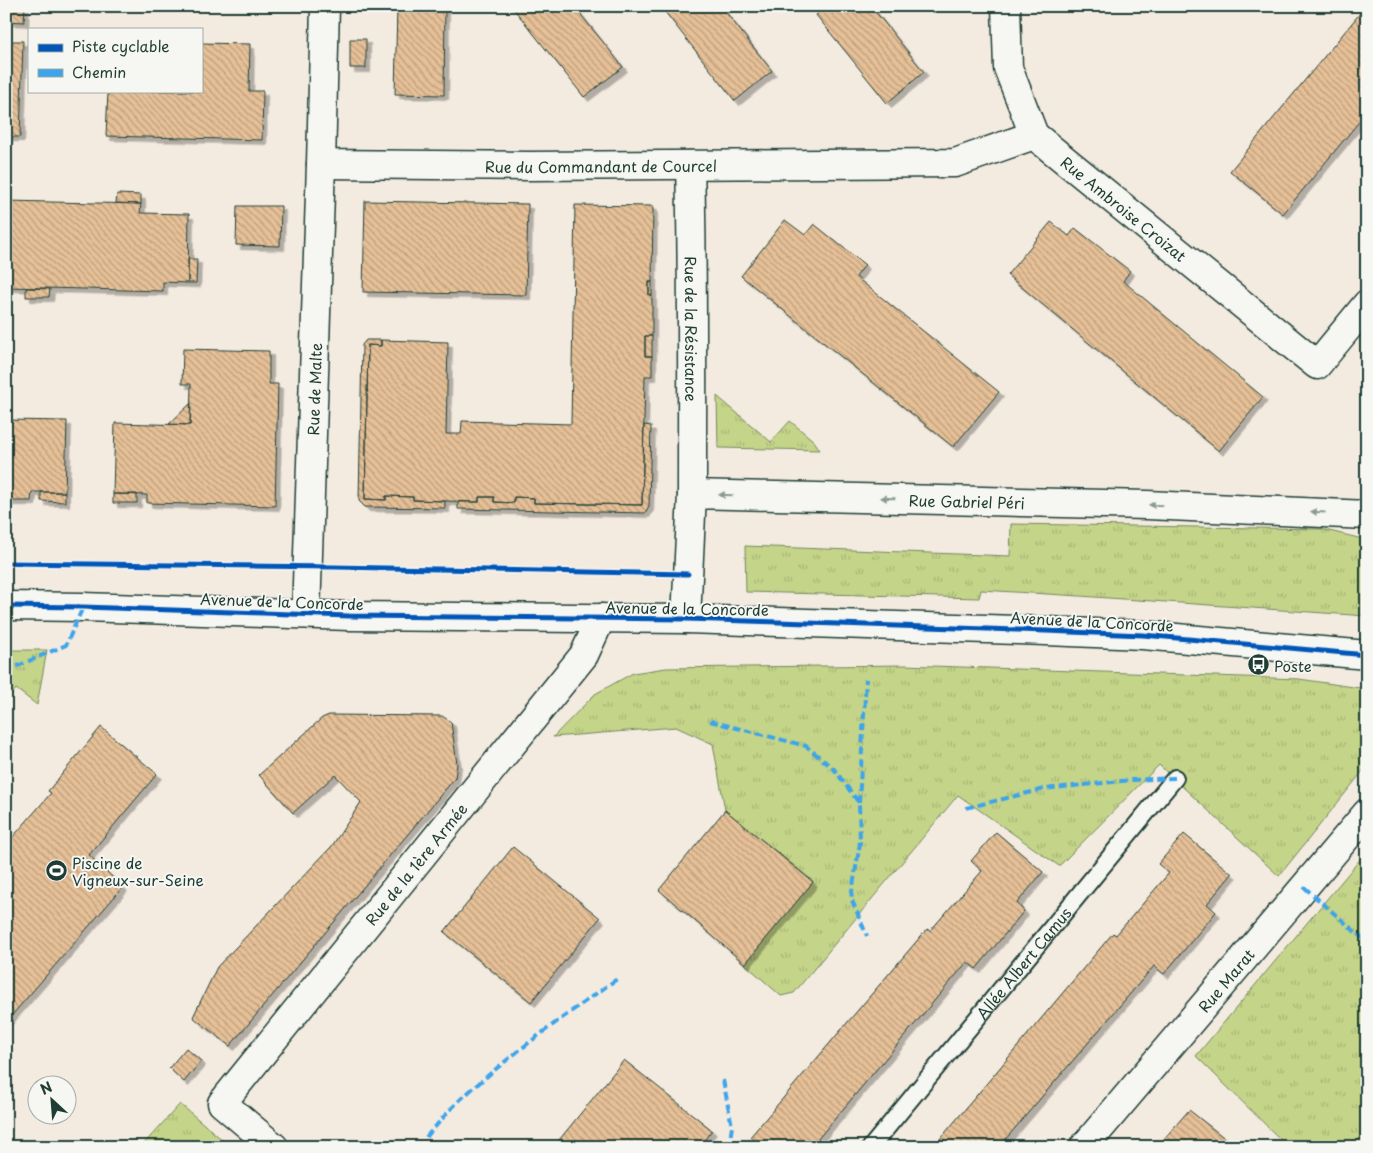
<svg xmlns="http://www.w3.org/2000/svg" width="1373" height="1153" font-family="'Playpen Sans',sans-serif">
<style>
.grass{fill:url(#grass-tufts);stroke:#72885e}
.building{fill:url(#building-back-hatch);stroke:#1f3d34;filter:url(#shadow)}
.lines{fill:none;stroke-linecap:round;stroke-linejoin:round}
.service-casing{stroke:#1f3d34;stroke-width:20}
.minor-casing{stroke:#1f3d34;stroke-width:31}
.tertiary-casing{stroke:#1f3d34;stroke-width:31}
.service{stroke:#f6f6f2;stroke-width:16}
.minor{stroke:#f6f6f2;stroke-width:28}
.tertiary{stroke:#f6f6f2;stroke-width:28}
.quiet{stroke:#3da4eb;stroke-width:4;stroke-dasharray:8 4;stroke-linecap:butt}
.cycleway-casing{stroke:#f6f6f2;stroke-width:8}
.cycleway{stroke:#0057b8;stroke-width:5}
.oneway{fill:#8a9a93}
.labels{text-anchor:middle;dominant-baseline:central;stroke-width:4;stroke-linejoin:round;paint-order:stroke}
.street-label{font-size:15px;fill:#1f3d34;stroke:#f6f6f2}
.poi-label{font-size:15px;fill:#1f3d34;stroke:#f6f6f2;text-anchor:start}
</style>
<defs>
<pattern id="grass-tufts" width="24" height="20" patternUnits="userSpaceOnUse" patternTransform="scale(1.25)"><rect width="24" height="20" fill="#c4d488"/><path d="M3 7l-1-3M5 7V3M7 7l1-3M15 17l-1-3M17 17v-4M19 17l1-3" fill="none" stroke="#a8b776"/></pattern>
<pattern id="building-back-hatch" width="6" height="6" patternUnits="userSpaceOnUse" patternTransform="scale(1.25)"><rect width="6" height="6" fill="#e6c097"/><path d="M-1 5l2 2M0 0l6 6M5-1l2 2" fill="none" stroke="#ba9d7c"/></pattern>
<filter id="shadow"><feDropShadow dx="4.5" dy="4.5" stdDeviation="0" flood-color="#0004"/></filter>
</defs>
<rect width="100%" height="100%" fill="#f3ebe0"/>
<filter id="ink" filterUnits="userSpaceOnUse"><feTurbulence type="fractalNoise" baseFrequency=".02" numOctaves="2"/><feDisplacementMap in="SourceGraphic" scale="10" xChannelSelector="R" yChannelSelector="G"/><feConvolveMatrix kernelMatrix="1 2 1 2 8 2 1 2 1" color-interpolation-filters="sRGB"/></filter>
<g filter="url(#ink)">
<path class="grass" d="M 717,396 L 771,442 L 790,421 L 814,441 L 820,450 L 718,448 Z
M 1011,524 L 1321,529 L 1367,540 L 1367,616 L 1080,596 L 981,590 L 979,598 L 746,592 L 745,546 L 1010,556 Z
M 6,650 L 47,650 L 37,705 L 16,689 L 6,702 Z
M 904,665 L 1299,679 L 1367,689 L 1367,766 L 1279,876 L 1159,765 L 1059,866 L 958,795 L 794,993 L 781,996 L 745,964 L 813,881 L 725,810 L 713,744 L 676,727 L 553,737 L 595,694 L 633,673 L 666,668 Z
M 1367,851 L 1367,1147 L 1288,1147 L 1196,1056 Z
M 180,1104 L 231,1147 L 141,1147 Z"/>
<path class="building" d="M 6,6 L 25,6 L 24,22 L 6,21 Z
M 397,6 L 445,6 L 444,95 L 395,94 Z
M 515,6 L 574,6 L 623,67 L 584,97 L 513,8 Z
M 671,6 L 721,6 L 772,71 L 735,101 L 665,12 Z
M 826,6 L 871,6 L 924,72 L 887,103 L 816,15 Z
M 1366,6 L 1367,112 L 1283,214 L 1230,171 Z
M 350,39 L 366,39 L 366,68 L 350,68 Z
M 6,41 L 23,41 L 20,137 L 6,137 Z
M 201,43 L 250,44 L 249,91 L 263,91 L 262,140 L 106,136 L 108,91 L 201,91 Z
M 117,194 L 141,195 L 141,204 L 116,203 Z
M 6,201 L 141,204 L 140,213 L 189,214 L 188,283 L 163,282 L 163,291 L 6,287 Z
M 365,201 L 528,204 L 526,295 L 363,292 Z
M 575,205 L 653,206 L 652,282 L 649,282 L 649,295 L 652,295 L 652,336 L 645,336 L 645,356 L 652,356 L 652,376 L 645,376 L 642,505 L 534,503 L 534,498 L 514,497 L 514,503 L 494,502 L 494,497 L 479,497 L 479,502 L 413,500 L 413,497 L 386,496 L 386,500 L 365,499 L 368,345 L 381,346 L 381,340 L 448,342 L 446,434 L 461,434 L 462,421 L 571,424 Z
M 237,206 L 281,206 L 280,246 L 236,245 Z
M 785,220 L 805,235 L 814,224 L 865,265 L 856,277 L 999,392 L 954,446 L 952,446 L 741,276 Z
M 1051,222 L 1069,236 L 1075,228 L 1130,271 L 1123,281 L 1263,397 L 1219,451 L 1007,275 Z
M 188,259 L 197,259 L 196,283 L 188,283 Z
M 649,282 L 652,282 L 652,295 L 649,295 Z
M 26,288 L 50,289 L 49,297 L 26,297 Z
M 645,336 L 652,336 L 652,356 L 645,356 Z
M 366,340 L 381,340 L 381,346 L 368,345 L 365,499 L 386,500 L 386,496 L 413,497 L 413,500 L 445,501 L 445,508 L 365,507 L 359,501 L 362,345 Z
M 183,349 L 269,351 L 269,384 L 278,384 L 275,506 L 147,503 L 147,495 L 113,494 L 115,423 L 190,425 L 191,384 L 182,384 Z
M 191,403 L 190,425 L 169,424 Z
M 6,420 L 67,421 L 65,492 L 32,492 L 31,501 L 6,501 Z
M 644,425 L 651,426 L 649,506 L 645,513 L 458,509 L 458,502 L 479,502 L 479,497 L 494,497 L 494,502 L 514,503 L 514,497 L 534,498 L 534,503 L 642,505 Z
M 41,492 L 65,492 L 65,502 L 41,501 Z
M 113,494 L 137,494 L 137,503 L 113,503 Z
M 329,715 L 442,716 L 451,722 L 457,764 L 455,778 L 230,1046 L 193,1017 L 217,967 L 332,846 L 361,802 L 335,775 L 293,813 L 259,775 L 322,718 Z
M 101,727 L 157,774 L 89,855 L 123,887 L 6,1022 L 6,845 L 51,793 L 48,791 Z
M 725,810 L 813,882 L 745,964 L 659,890 Z
M 996,832 L 1043,872 L 1017,903 L 1024,911 L 976,969 L 967,962 L 817,1140 L 826,1147 L 762,1147 L 750,1137 L 927,929 L 930,931 L 982,871 L 971,861 Z
M 1184,834 L 1232,874 L 1207,904 L 1216,912 L 1164,974 L 1154,966 L 1004,1141 L 1009,1147 L 949,1147 L 940,1139 L 1113,933 L 1116,935 L 1169,873 L 1158,864 Z
M 513,847 L 600,918 L 531,1002 L 444,932 Z
M 186,1048 L 201,1061 L 184,1082 L 169,1068 Z
M 624,1060 L 712,1130 L 699,1147 L 558,1147 L 555,1145 Z
M 1189,1110 L 1236,1147 L 1169,1147 L 1163,1140 Z"/>
<g class="lines">
<defs>
<g id="service">
<path id="s1" d="M 871,1147 L 1175,778"/>
</g>
<g id="minor">
<path id="s2" d="M 325,6 L 321,164 L 530,166 L 955,163 L 1034,135"/>
<path id="s3" d="M 1006,6 L 1008,68 L 1034,135 L 1317,365 L 1367,304"/>
<path id="s4" d="M 690,165 C 693,274 692,384 692,494"/>
<path id="s5" d="M 306,614 L 321,164"/>
<path id="s6" d="M 686,619 L 692,494 L 1147,505 L 1367,515"/>
<path id="s7" d="M 274,1147 L 222,1103 L 584,655 L 601,618"/>
<path id="s8" d="M 1084,1147 L 1367,813"/>
</g>
<path id="tertiary" d="M 6,606 L 83,607 L 349,616 L 686,619 L 1046,631 L 1143,635 L 1367,655"/>
</defs>
<use href="#service" class="service-casing"/>
<use href="#minor" class="minor-casing"/>
<use href="#tertiary" class="tertiary-casing"/>
<use href="#service" class="service"/>
<use href="#minor" class="minor"/>
<use href="#tertiary" class="tertiary"/>
<path class="quiet" d="M 6,671 L 66,645 L 83,607
M 710,721 L 806,746 L 834,769 L 859,803 L 860,843 L 851,898 L 867,936
M 859,803 L 866,679
M 966,808 L 1044,789 L 1132,780 L 1175,778
M 1304,887 L 1367,942
M 723,1080 L 732,1126 L 729,1147
M 426,1137 C 438,1124 449,1110 462,1098 C 511,1054 564,1016 617,979"/>
<defs>
<path id="cycleway" d="M 6,563 L 335,567 L 688,574
M 6,606 L 83,607 L 349,616 L 686,619 L 1046,631 L 1143,635 L 1367,655"/>
</defs>
<use href="#cycleway" class="cycleway-casing"/>
<use href="#cycleway" class="cycleway"/>
</g>
<defs><path id="oneway-solid" d="M-6-.8H1V-3.2L6.5 0L1 3.2V.8H-6Z" transform="scale(1.25)"/></defs>
<g class="oneway">
<use href="#oneway-solid" transform="translate(726 495) rotate(-179)"/>
<use href="#oneway-solid" transform="translate(888 498) rotate(-179)"/>
<use href="#oneway-solid" transform="translate(1156 505) rotate(-178)"/>
<use href="#oneway-solid" transform="translate(1318 512) rotate(-177)"/>
</g>
</g>
<defs>
<symbol id="bus-disc" viewBox="-11 -11 22 22"><circle r="9.5" fill="#1f3d34" stroke="#f6f6f2"/><path d="M-5-6H5V4H4V6H2V4H-2V6H-4V4H-5ZM-3.5-4V0h7V-4ZM-3.5 1.2v1.5H-2V1.2ZM2 1.2v1.5H3.5V1.2Z" fill="#fff"/></symbol>
<symbol id="stadium-disc" viewBox="-11 -11 22 22"><circle r="9.5" fill="#1f3d34" stroke="#f6f6f2"/><path d="M0-5a6.5 5 0 1 0 0 10a6.5 5 0 1 0 0-10ZM-3.5-1.8h7v3.6h-7Z" fill="#fff"/></symbol>
</defs>
<g fill-rule="evenodd">
<use href="#bus-disc" x="1246" y="652" width="25" height="25"/>
<use href="#stadium-disc" x="44" y="858" width="25" height="25"/>
</g>
<g class="labels">
<g class="street-label">
<text stroke="none"><textPath href="#s2" startOffset="438">Rue du Commandant de Courcel</textPath></text>
<text stroke="none"><textPath href="#s3" startOffset="250">Rue Ambroise Croizat</textPath></text>
<text stroke="none"><textPath href="#s4" startOffset="164">Rue de la Résistance</textPath></text>
<text stroke="none"><textPath href="#s5" startOffset="225">Rue de Malte</textPath></text>
<text stroke="none"><textPath href="#s6" startOffset="400">Rue Gabriel Péri</textPath></text>
<text transform="translate(282 601) rotate(2)">Avenue de la Concorde</text>
<text transform="translate(687 608) rotate(1)">Avenue de la Concorde</text>
<text transform="translate(1092 621) rotate(3)">Avenue de la Concorde</text>
<text stroke="none"><textPath href="#s7" startOffset="376">Rue de la 1ère Armée</textPath></text>
<text stroke="none"><textPath href="#s1" startOffset="239">Allée Albert Camus</textPath></text>
<text stroke="none"><textPath href="#s8" startOffset="219">Rue Marat</textPath></text>
</g>
<g class="poi-label">
<text x="1274" y="665">Poste</text>
<text x="72" y="862">Piscine de<tspan x="72" dy="17">Vigneux-sur-Seine</tspan></text>
</g>
</g>
<rect width="1373" height="1153" fill="none" stroke="#f6f6f2" stroke-width="25"/>
<rect x="12" y="12" width="1348" height="1128" fill="none" stroke="#1f3d34" stroke-width="2" filter="url(#ink)"/>
<rect x="28" y="28" width="175" height="65" fill="#f6f6f2" stroke="#a0aca6"/>
<rect x="38" y="44" width="25" height="8" fill="#0057b8" stroke="#a0aca6"/>
<text x="72" y="52" font-size="15" fill="#1f3d34">Piste cyclable</text>
<rect x="38" y="69" width="25" height="8" fill="#3da4eb" stroke="#a0aca6"/>
<text x="72" y="78" font-size="15" fill="#1f3d34">Chemin</text>
<g transform="translate(52 1100) rotate(334)"><circle r="24" fill="#f6f6f2" stroke="#a0aca6"/>
<path d="M0-4L9 19L0 12L-9 19Z" fill="#1f3d34"/>
<text y="-8" font-size="14" font-weight="bold" text-anchor="middle" fill="#1f3d34">N</text>
</g>
</svg>
